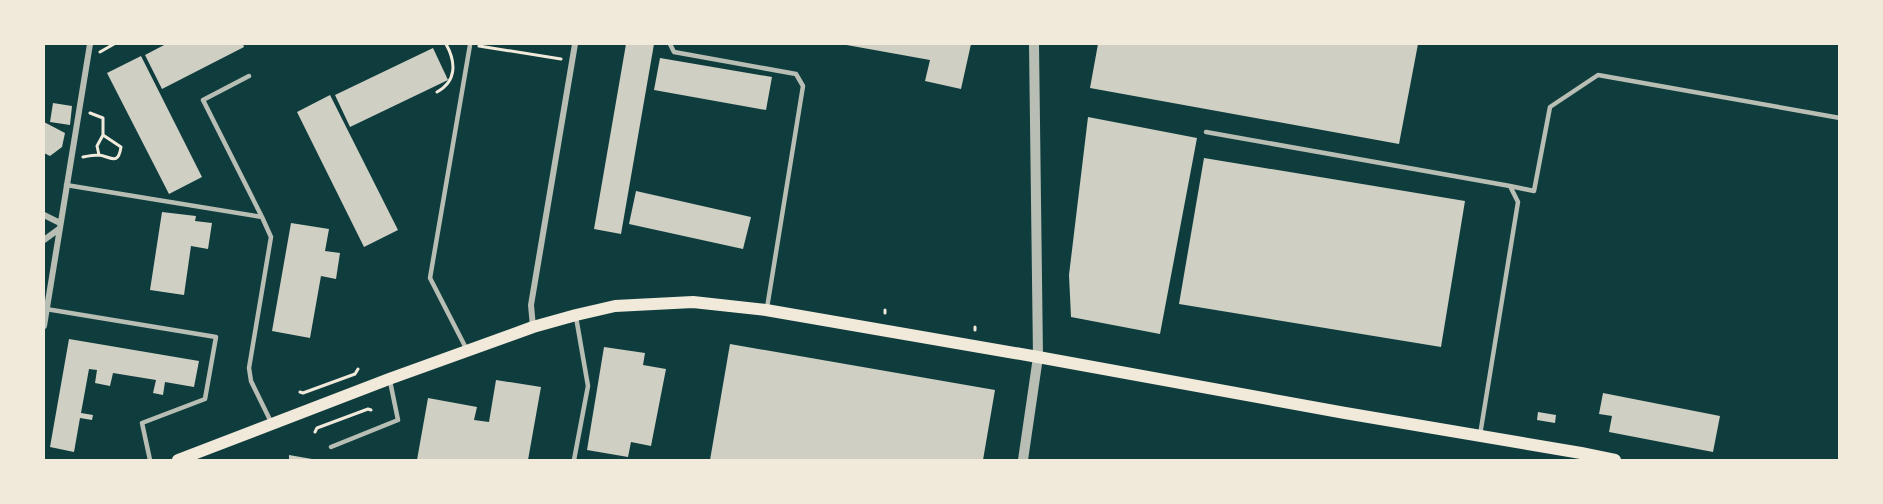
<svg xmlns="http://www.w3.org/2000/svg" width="1883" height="504" font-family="'Titillium Web',sans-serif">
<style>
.building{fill:#cfcfc3}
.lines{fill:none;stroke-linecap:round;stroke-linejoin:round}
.path{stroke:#f1e9da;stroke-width:3}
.service{stroke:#b8beb3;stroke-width:4.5}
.minor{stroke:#b8beb3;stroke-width:6}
.tertiary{stroke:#b8beb3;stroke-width:10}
.secondary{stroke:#f1e9da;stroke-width:12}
</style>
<rect width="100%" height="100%" fill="#0f3d3e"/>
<path class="building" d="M 166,44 L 243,44 L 244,47 L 162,89 L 145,55 Z
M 626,44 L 654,44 L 621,234 L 594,229 Z
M 841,44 L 971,44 L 961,89 L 925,81 L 930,60 Z
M 1098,44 L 1418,44 L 1399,144 L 1090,88 Z
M 433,48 L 448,80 L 350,127 L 335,95 Z
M 141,56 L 202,177 L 169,194 L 107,73 Z
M 660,58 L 772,77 L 766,110 L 654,90 Z
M 330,95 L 398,230 L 364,247 L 297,112 Z
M 53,103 L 72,106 L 70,125 L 50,122 Z
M 1088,117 L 1197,138 L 1160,334 L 1071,317 L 1069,275 Z
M 44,122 L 65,133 L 62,147 L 50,156 L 44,153 Z
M 1204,158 L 1465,201 L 1441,347 L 1179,304 Z
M 636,191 L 751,217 L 743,249 L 629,224 Z
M 162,212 L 196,216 L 195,221 L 212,223 L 208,249 L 191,246 L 184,295 L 150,290 Z
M 291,223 L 329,229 L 325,251 L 340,253 L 336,279 L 321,276 L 310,338 L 272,331 Z
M 69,339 L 199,361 L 194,387 L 165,382 L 163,395 L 153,393 L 156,380 L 113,373 L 110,386 L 95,383 L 97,370 L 89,369 L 81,413 L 93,415 L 92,420 L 80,418 L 74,452 L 50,447 Z
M 730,344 L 995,390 L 983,460 L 710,460 Z
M 604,347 L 645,353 L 643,365 L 666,369 L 651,446 L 631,442 L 628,457 L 587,450 Z
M 496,380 L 541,387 L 528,460 L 417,460 L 428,398 L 477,407 L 474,420 L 489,422 Z
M 1603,393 L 1720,416 L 1713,452 L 1609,432 L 1612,416 L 1599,414 Z
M 1538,412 L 1556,415 L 1555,423 L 1537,420 Z
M 289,455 L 312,459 L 312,460 L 289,460 Z"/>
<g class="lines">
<path class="path" d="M 479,46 L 561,59
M 100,52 L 114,44
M 437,92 C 457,81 456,62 446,44
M 99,155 L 97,146 L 103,135
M 83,157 C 88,156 94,155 99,155 C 110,156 118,167 121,147 L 103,135 L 103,118 L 90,113
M 885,313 L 885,310
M 975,330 L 975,327
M 300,392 L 303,393 L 355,374 L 358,369
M 315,432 L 317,428 L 368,409 L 371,410"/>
<path class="service" d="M 670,44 L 674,52 L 796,74 L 803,86 L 767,308
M 249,76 L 203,100 L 262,217
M 1206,132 L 1510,186 L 1518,202 L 1480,435
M 66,185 L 262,217 L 271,237 L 249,368 L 251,381 L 271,422
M 1510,186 L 1534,191 L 1550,107 L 1598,75 L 1840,118
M 46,309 L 216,337 L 205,399 L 142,423 L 150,460
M 467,350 L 430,278 L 470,45
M 331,447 L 398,420 L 390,381
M 574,460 L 588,386 L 576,317"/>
<path class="minor" d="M 44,215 L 60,223
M 44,240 L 59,229
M 44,326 L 90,44
M 533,327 L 531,305 L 575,44"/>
<path class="tertiary" d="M 1023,460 L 1038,357 L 1034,44"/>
<path class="secondary" d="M 178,460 L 389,379 L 533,327 L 576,315 L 615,306 L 693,302 L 766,310 L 1038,357 L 1345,413 L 1581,453 L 1615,460"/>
</g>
<rect width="1883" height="504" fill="none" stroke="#f1e9da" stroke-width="90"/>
</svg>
